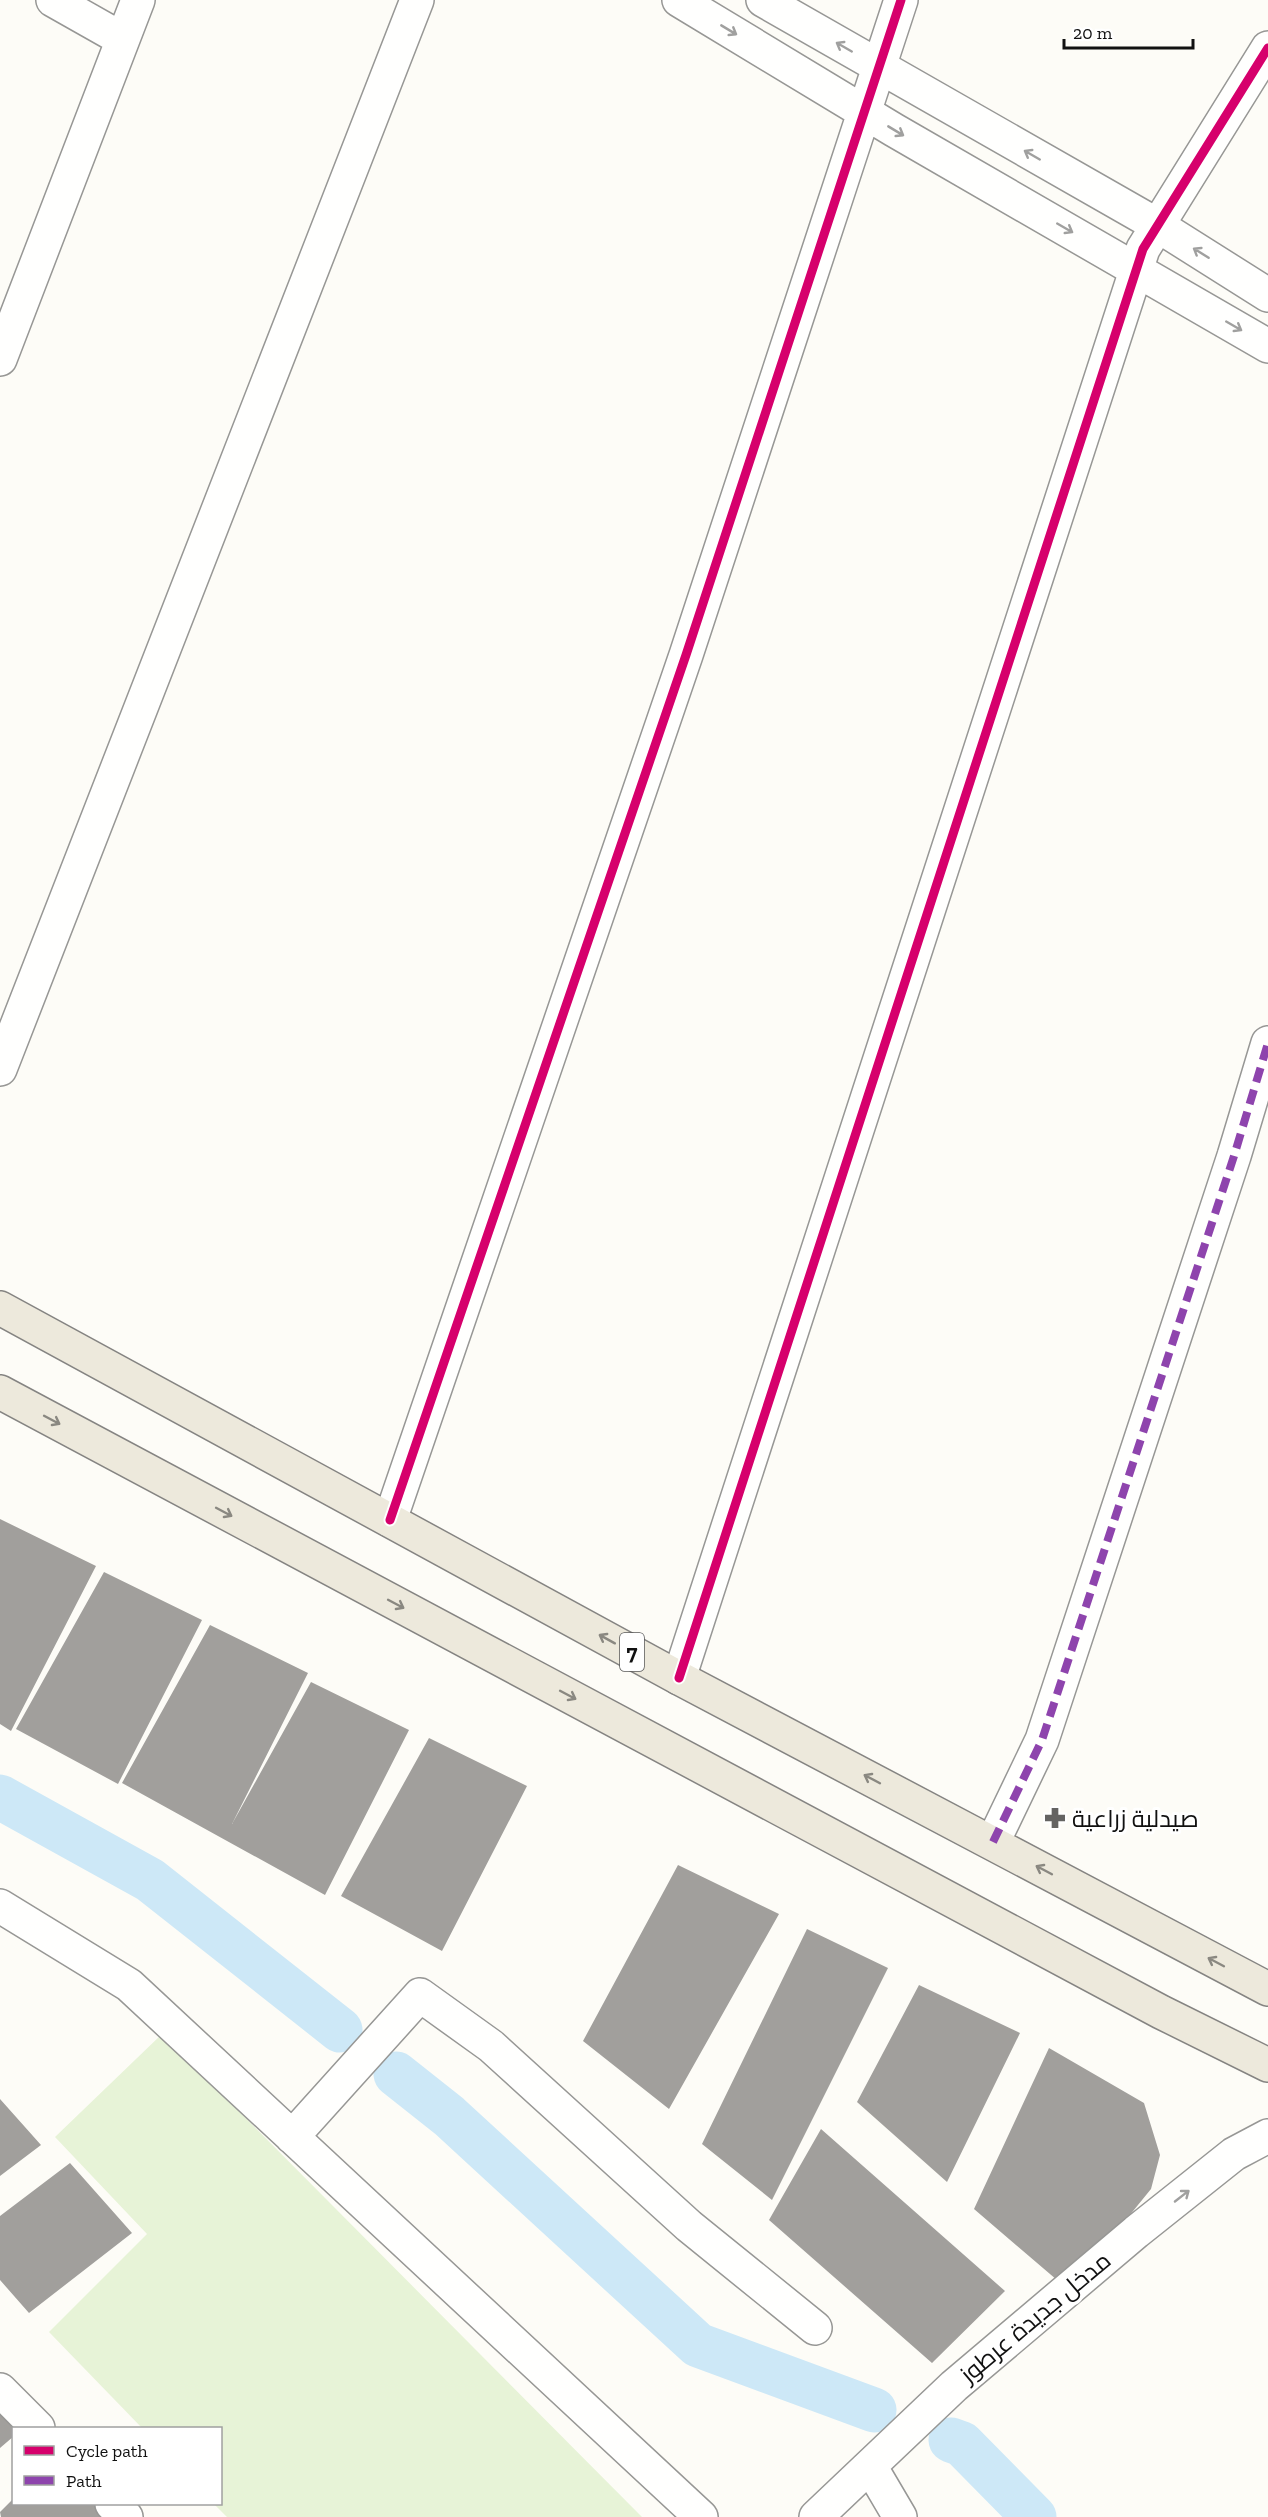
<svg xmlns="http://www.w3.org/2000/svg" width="1268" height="2517" font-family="'Zilla Slab',Cairo,serif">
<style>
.green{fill:#e7f3d7}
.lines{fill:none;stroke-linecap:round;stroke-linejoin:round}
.canal{stroke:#cde8f7;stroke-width:45}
.building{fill:#a19f9c}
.minor-casing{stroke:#979795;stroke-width:36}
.major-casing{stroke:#858482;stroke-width:36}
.minor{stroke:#fffffe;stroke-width:33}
.major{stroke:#ede9dc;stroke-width:33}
.quiet{stroke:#8e44ad;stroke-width:8;stroke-dasharray:15 8;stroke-linecap:butt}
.cycleway-casing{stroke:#fff;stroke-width:13}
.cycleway{stroke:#d6006c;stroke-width:9}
.oneway{stroke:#a0a09f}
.oneway2{stroke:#8a8881}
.labels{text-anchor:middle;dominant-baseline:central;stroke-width:6;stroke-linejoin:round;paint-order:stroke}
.shield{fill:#fff;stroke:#585858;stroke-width:1.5}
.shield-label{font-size:22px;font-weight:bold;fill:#111}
.poi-label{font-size:24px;fill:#111;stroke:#fff;text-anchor:start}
.street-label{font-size:24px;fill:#111;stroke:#fff}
</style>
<rect width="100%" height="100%" fill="#fdfcf7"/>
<path class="green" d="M 162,2034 L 642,2517 L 227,2517 L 214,2504 L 220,2504 L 220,2428 L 142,2428 L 49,2332 L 147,2234 L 55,2137 Z"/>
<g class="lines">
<path class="canal" d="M 0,1797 L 150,1880 L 340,2030
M 396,2074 L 449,2116 L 698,2345 L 874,2410
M 951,2440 L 962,2444 L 1034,2517"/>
</g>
<path class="building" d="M 0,1519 L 96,1566 L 11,1731 L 0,1724 Z
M 104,1572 L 202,1620 L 118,1784 L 16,1729 Z
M 210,1625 L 308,1673 L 232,1824 L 311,1682 L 409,1730 L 325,1895 L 122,1783 Z
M 429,1738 L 527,1786 L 442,1951 L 341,1896 Z
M 678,1865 L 779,1914 L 669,2109 L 583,2041 Z
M 807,1929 L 888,1968 L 772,2200 L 702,2144 Z
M 919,1985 L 1020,2033 L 947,2182 L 857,2102 Z
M 1049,2048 L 1144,2103 L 1160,2155 L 1151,2189 L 1129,2216 L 1096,2251 L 1057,2280 L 974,2209 Z
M 0,2099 L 41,2145 L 0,2176 Z
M 821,2129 L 1005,2291 L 932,2363 L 769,2220 Z
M 70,2163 L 132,2233 L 29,2313 L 0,2280 L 0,2216 Z
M 0,2403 L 22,2428 L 14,2428 L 14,2436 L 0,2448 Z
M 14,2498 L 14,2504 L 94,2504 L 107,2517 L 1,2517 L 0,2512 Z"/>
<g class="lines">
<defs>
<path id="minor" d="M 53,0 L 122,39
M 679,0 L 894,130 L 1268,346
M 763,0 L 1157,225 L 1268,295
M 0,359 L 138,0
M 0,1069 L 417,0
M 390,1520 L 686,655 L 901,0
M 679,1678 L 1143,249 L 1268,48
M 993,1842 L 1042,1740 L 1234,1156 L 1268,1043
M 0,1906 L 129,1985 L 701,2517
M 292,2137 L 420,1995 L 491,2046 L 689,2226 L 815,2328
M 0,2390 L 38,2428
M 870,2466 L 900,2517
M 112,2504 L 126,2517
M 816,2517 L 954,2386 L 1136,2232 L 1234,2154 L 1268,2136"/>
<path id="major" d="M 0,1308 L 679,1678 L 1268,1989
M 0,1392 L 1161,2012 L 1268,2065"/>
</defs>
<use href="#minor" class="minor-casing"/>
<use href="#major" class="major-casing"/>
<use href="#minor" class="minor"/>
<use href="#major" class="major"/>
<path class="quiet" d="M 993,1842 L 1042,1740 L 1234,1156 L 1268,1043"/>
<defs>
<path id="cycleway" d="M 390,1520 L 686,655 L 901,0
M 679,1678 L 1143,249 L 1268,48"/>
</defs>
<use href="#cycleway" class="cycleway-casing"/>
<use href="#cycleway" class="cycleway"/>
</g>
<defs><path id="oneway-shaft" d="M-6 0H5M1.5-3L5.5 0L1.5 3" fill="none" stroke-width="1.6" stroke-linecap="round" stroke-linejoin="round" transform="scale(1.5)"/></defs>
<g class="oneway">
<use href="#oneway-shaft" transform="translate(729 30) rotate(31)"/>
<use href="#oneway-shaft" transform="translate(844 47) rotate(-150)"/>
<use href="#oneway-shaft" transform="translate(896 131) rotate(31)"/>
<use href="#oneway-shaft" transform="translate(1032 155) rotate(-150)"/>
<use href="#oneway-shaft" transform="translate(1065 228) rotate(30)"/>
<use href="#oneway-shaft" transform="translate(1201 253) rotate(-148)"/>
<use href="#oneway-shaft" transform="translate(1234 326) rotate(30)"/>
<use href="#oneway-shaft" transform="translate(1182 2196) rotate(-38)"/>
</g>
<g class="oneway2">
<use href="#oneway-shaft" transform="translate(52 1420) rotate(28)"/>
<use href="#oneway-shaft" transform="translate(224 1512) rotate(28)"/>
<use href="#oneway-shaft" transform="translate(396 1604) rotate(28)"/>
<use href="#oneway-shaft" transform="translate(607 1639) rotate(-151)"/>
<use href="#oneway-shaft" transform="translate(568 1695) rotate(28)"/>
<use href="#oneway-shaft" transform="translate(872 1779) rotate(-152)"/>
<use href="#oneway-shaft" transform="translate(1044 1870) rotate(-152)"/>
<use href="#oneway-shaft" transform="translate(1216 1962) rotate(-152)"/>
</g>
<defs>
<symbol id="pharmacy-bare" viewBox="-9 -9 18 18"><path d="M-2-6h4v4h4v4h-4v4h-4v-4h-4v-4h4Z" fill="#646362" stroke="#fff" stroke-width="2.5" paint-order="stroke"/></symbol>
</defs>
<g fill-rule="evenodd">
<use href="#pharmacy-bare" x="1040" y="1803" width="30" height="30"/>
</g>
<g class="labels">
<rect class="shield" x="620" y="1633" width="24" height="38" rx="4.5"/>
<g class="shield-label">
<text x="632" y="1652">7</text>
</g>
<g class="poi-label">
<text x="1072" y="1818">صيدلية زراعية</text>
</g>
<g class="street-label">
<text transform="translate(1035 2317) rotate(-40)">مدخل جديدة عرطوز</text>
</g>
</g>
<rect x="12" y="2427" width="210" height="78" fill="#ffffff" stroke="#a0a0a0" stroke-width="1.5"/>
<rect x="24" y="2446" width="30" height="9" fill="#d6006c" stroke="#a0a0a0" stroke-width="1.5"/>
<text x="66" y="2457" font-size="18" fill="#111111">Cycle path</text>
<rect x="24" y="2476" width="30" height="9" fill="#8e44ad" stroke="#a0a0a0" stroke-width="1.5"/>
<text x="66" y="2487" font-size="18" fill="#111111">Path</text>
<path d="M1064 39v9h129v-9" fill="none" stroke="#111111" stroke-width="3"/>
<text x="1073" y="39" font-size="18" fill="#111111" stroke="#ffffff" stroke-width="4.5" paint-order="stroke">20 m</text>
</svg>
